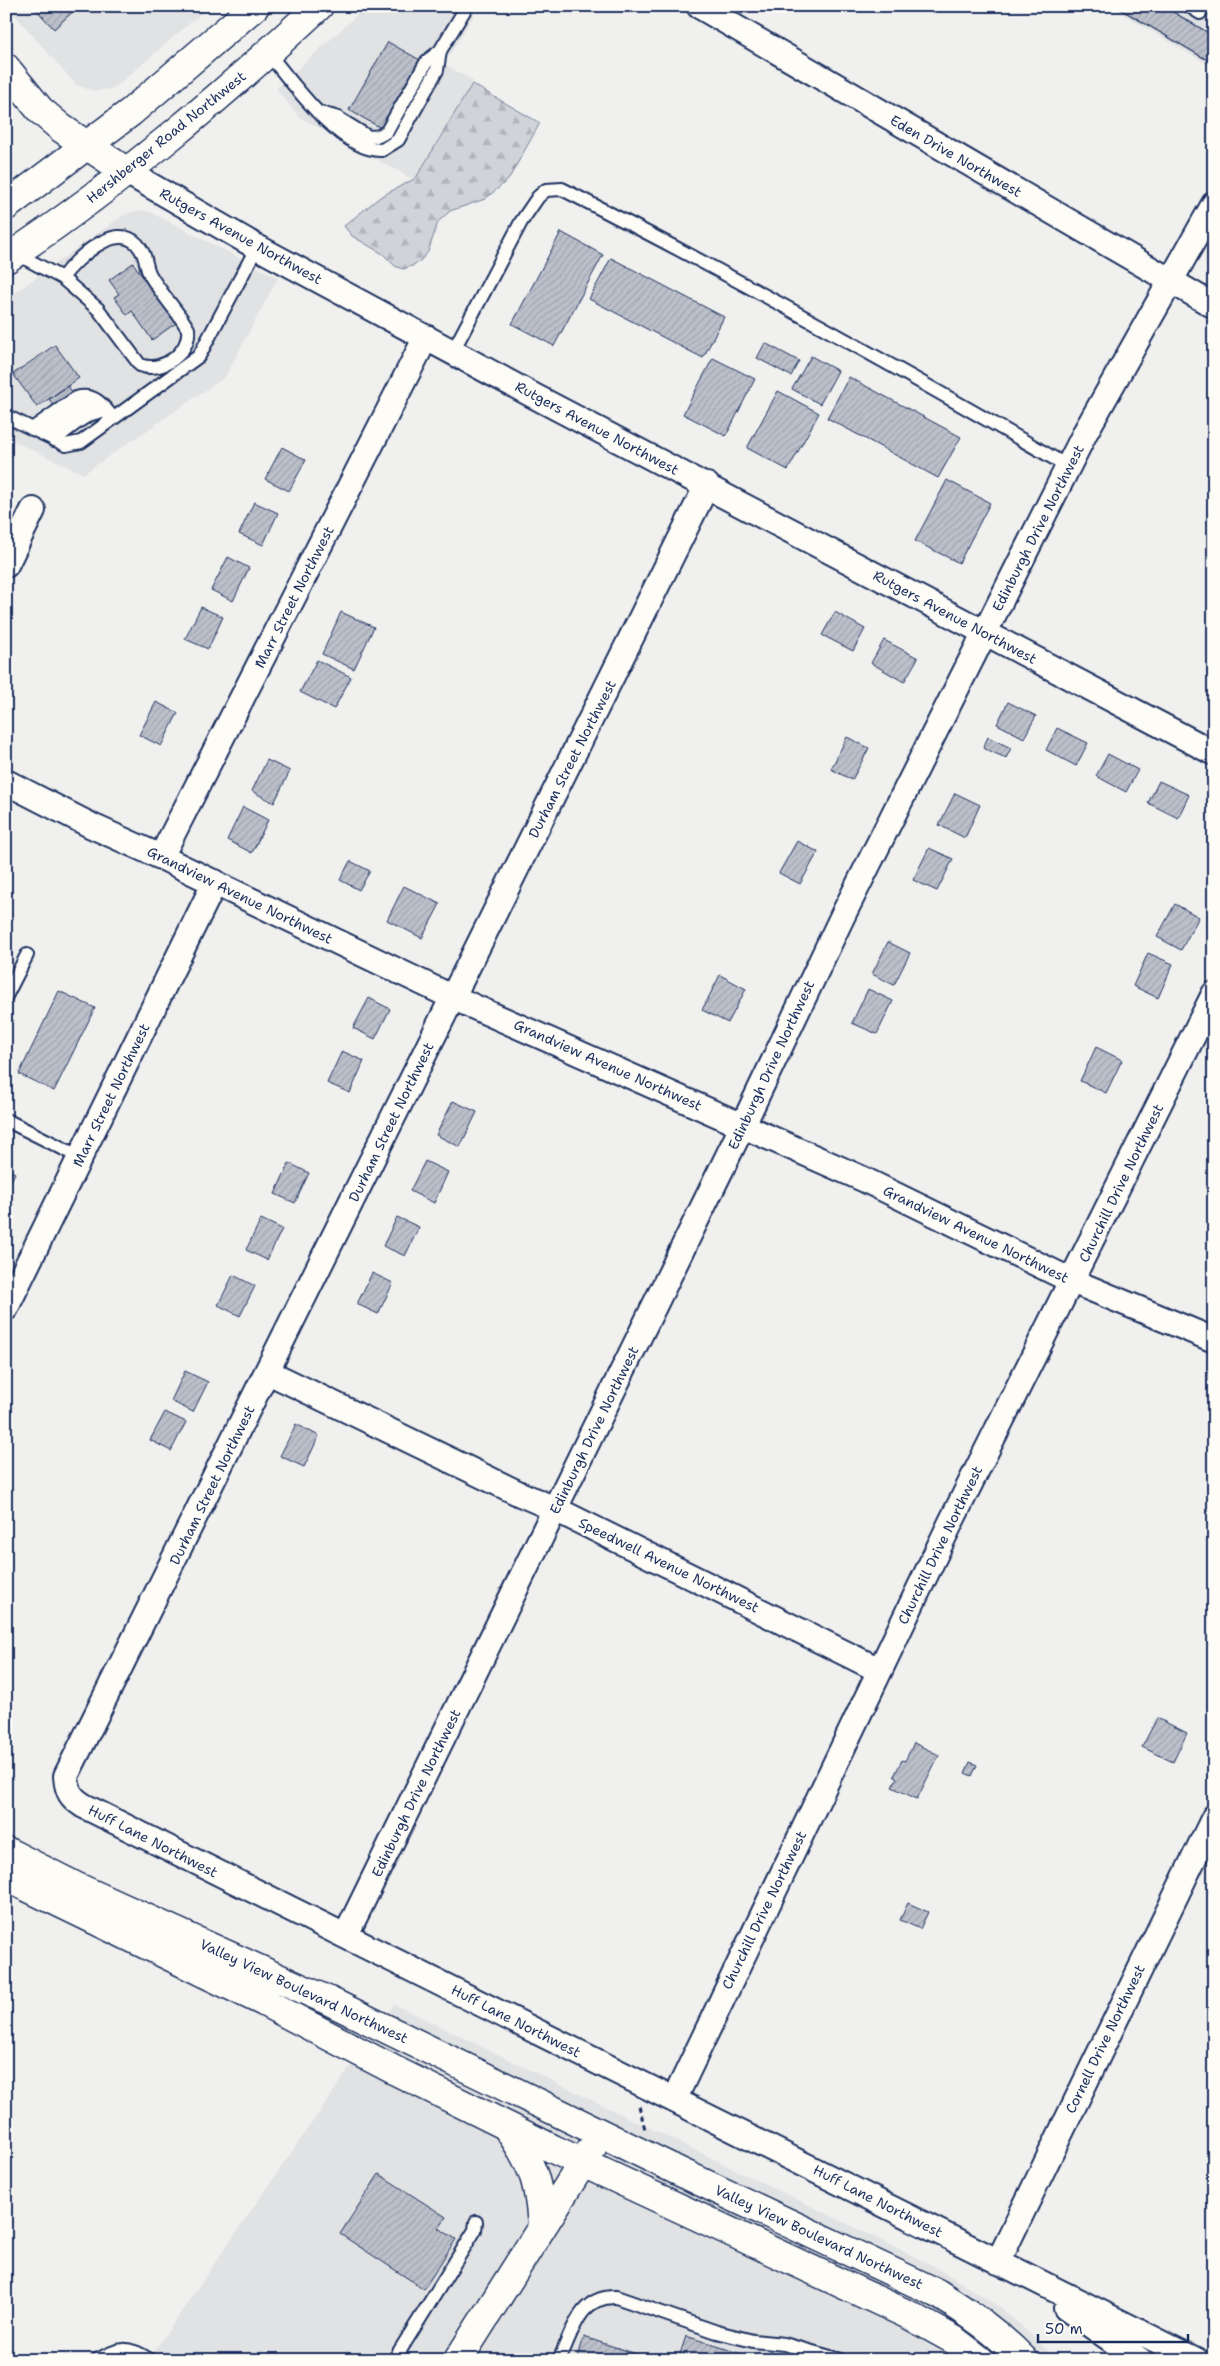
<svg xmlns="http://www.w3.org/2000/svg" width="1220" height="2366" font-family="'Shantell Sans',sans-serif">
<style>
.built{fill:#e0e2e3}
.forest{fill:url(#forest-firs);stroke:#76819b}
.building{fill:url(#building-hatch);stroke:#1b2f5e}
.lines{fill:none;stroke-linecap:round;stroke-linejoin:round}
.lane-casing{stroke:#1b2f5e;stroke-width:16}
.street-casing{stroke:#1b2f5e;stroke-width:28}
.secondary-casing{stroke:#1b2f5e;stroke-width:31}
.primary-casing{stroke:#1b2f5e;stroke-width:31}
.path{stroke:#1b2f5e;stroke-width:3;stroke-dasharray:5 4;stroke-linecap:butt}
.lane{stroke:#fdfcf7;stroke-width:12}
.street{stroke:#fdfcf7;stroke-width:24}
.secondary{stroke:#fdfcf7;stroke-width:28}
.primary{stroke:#fdfcf7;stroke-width:28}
.labels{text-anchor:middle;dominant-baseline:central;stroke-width:5;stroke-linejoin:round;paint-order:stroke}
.street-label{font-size:14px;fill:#1b2f5e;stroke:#fdfcf7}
</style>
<defs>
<pattern id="forest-firs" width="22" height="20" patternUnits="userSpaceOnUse" patternTransform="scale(1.25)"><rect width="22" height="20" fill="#d0d3d8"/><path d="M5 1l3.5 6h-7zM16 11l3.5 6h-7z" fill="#b2b5bc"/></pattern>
<pattern id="building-hatch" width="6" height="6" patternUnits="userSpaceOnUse" patternTransform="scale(1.25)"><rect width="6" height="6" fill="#bbc0ca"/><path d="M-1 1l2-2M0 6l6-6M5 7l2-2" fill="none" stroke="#a0a5b0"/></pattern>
</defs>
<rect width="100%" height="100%" fill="#f0f0ee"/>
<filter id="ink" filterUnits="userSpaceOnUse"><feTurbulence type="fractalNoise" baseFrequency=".02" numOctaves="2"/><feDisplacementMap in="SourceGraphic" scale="10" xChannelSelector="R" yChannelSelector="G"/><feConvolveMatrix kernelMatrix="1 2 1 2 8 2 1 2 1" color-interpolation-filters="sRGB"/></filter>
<g filter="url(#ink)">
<path class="built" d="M 7,6 L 210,6 L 119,84 L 111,89 L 94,91 L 76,85 Z
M 367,6 L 479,6 L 444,64 L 473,81 L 416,178 L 411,178 L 299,117 L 276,89 Z
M 1109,6 L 1214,6 L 1214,68 Z
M 142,210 L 150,212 L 278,278 L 225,377 L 83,474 L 6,437 L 6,299 L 122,216 L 131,212 Z
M 394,2004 L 932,2265 L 1000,2307 L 1058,2360 L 148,2360 Z"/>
<path class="forest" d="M 472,84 L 540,123 L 508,180 L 485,199 L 450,211 L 438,222 L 428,252 L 420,261 L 412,266 L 403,269 L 395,266 L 383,254 L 352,236 L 344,226 L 380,197 L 416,178 Z"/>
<path class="building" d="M 33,6 L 79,6 L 54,29 Z
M 1115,6 L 1163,6 L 1207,32 L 1214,21 L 1214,64 Z
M 1115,6 L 1163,6 L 1207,32 L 1214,21 L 1214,64 Z
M 388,42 L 420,60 L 381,128 L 349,110 Z
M 561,232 L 603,255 L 554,346 L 512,324 Z
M 611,258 L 724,317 L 703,358 L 589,299 Z
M 133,263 L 176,323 L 152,340 L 132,311 L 127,315 L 114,297 L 119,294 L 109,280 Z
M 765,343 L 799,361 L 791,376 L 757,358 Z
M 55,345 L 79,378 L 37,407 L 13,374 Z
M 811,356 L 838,371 L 820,404 L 792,389 Z
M 713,358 L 755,379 L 726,436 L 683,414 Z
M 849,377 L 961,437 L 938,478 L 827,418 Z
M 68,386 L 86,412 L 67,425 L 49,399 Z
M 778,391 L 819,413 L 788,470 L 747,448 Z
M 282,447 L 306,460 L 289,491 L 265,479 Z
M 947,480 L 990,503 L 959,563 L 915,541 Z
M 254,502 L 278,513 L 263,545 L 239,534 Z
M 228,557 L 249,568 L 233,601 L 211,590 Z
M 201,607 L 223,617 L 208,649 L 185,639 Z
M 341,612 L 374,627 L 354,669 L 322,654 Z
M 835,612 L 865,629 L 853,651 L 822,635 Z
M 884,640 L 918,658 L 904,682 L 871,663 Z
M 317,660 L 351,677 L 334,709 L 300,692 Z
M 156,702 L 178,713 L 161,746 L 139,735 Z
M 1008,702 L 1036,716 L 1024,738 L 997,724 Z
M 1057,728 L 1088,743 L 1076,766 L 1046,750 Z
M 847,737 L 869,748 L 852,780 L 831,769 Z
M 988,737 L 1011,748 L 1006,758 L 983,748 Z
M 1108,754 L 1138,770 L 1126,792 L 1096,776 Z
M 267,760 L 290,771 L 274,803 L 252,791 Z
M 1159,781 L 1189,795 L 1178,818 L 1148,803 Z
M 955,793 L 980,805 L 965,838 L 939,825 Z
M 243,807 L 268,820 L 252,853 L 227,840 Z
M 797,841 L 818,852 L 800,884 L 779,873 Z
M 929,848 L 953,859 L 937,891 L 913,880 Z
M 350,861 L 370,871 L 359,890 L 340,880 Z
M 404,886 L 440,904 L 422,938 L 387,920 Z
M 1175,904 L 1199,917 L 1181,950 L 1157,937 Z
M 888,942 L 910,953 L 894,985 L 872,974 Z
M 1148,953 L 1173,964 L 1158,998 L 1133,986 Z
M 720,975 L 746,989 L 728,1023 L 702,1010 Z
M 868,989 L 893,1001 L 877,1034 L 852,1023 Z
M 59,991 L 95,1008 L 54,1091 L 19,1074 Z
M 369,998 L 390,1009 L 375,1039 L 353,1028 Z
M 1096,1047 L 1122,1060 L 1106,1093 L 1080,1081 Z
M 342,1051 L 364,1061 L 350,1093 L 327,1083 Z
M 453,1101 L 477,1112 L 460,1147 L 436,1135 Z
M 425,1161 L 448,1172 L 434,1203 L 410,1191 Z
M 289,1163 L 309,1173 L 295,1203 L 275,1194 Z
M 6,1168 L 15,1173 L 6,1191 Z
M 397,1217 L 419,1227 L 405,1256 L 383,1246 Z
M 261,1219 L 282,1229 L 267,1260 L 246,1250 Z
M 372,1273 L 393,1283 L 378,1314 L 357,1304 Z
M 233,1275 L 255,1286 L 240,1316 L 218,1305 Z
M 185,1371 L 208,1382 L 193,1412 L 171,1401 Z
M 165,1412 L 186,1422 L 171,1451 L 150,1440 Z
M 296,1424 L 319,1436 L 304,1467 L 280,1456 Z
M 1157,1718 L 1187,1733 L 1173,1762 L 1142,1747 Z
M 914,1743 L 939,1755 L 917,1799 L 892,1787 L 897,1778 L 894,1776 L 902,1760 L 905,1761 Z
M 970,1762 L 977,1765 L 972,1776 L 965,1773 Z
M 908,1903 L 928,1912 L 920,1929 L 900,1920 Z
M 379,2174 L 446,2217 L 438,2228 L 456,2239 L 424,2289 L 340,2234 Z
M 686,2336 L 760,2360 L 678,2360 Z
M 584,2337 L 655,2360 L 577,2360 Z"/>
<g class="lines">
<defs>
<path id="lane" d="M 1189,6 L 1200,13 L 1203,6
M 268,53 C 292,82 341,152 382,150 L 398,140 L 437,70 L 440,51 L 467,6
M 318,112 L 338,118 L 367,136 C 376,138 381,136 387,131 L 427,61 L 440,51
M 15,253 L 62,278 L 98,309 L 140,365 C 162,374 191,352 188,329 C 177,310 161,294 150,275 C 144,264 148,257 137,244 C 115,221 75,260 62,278
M 453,351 L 521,222 L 538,197 L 546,190 L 562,189 C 734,276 902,370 1069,467
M 6,416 L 66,445 L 81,442 L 199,356 L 257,247
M 32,429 L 76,398 C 95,393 103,405 113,418
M 43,434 L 82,406 L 89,403 L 101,405
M 54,440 C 69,430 91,406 109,413
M 6,996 L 27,955
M 6,1120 L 80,1157
M 97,2360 C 120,2347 128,2346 150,2360
M 394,2360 L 475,2230 L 476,2222
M 559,2360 C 573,2331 579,2296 616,2297 L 717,2332 L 753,2341 L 784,2344 L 841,2360"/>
<path id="street" d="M 699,6 L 1214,306
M 127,172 L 257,247 L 536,397 L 1214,753
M 707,485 L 66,1776 C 67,1792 71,1798 84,1806 L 1196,2360
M 6,565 L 33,510
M 6,782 L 92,826 L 161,857 L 452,997 L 863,1179 L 1072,1281 L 1214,1340
M 161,857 L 426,337
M 6,1308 L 215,882
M 268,1372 L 520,1494 L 555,1509 L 879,1670
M 346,1935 L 743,1125 L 843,915 L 1086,431 L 1214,204
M 674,2100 L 951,1522 L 1214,994
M 998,2262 L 1214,1817
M 1066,2308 L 1140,2360"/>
<path id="secondary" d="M 6,68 L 40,110 L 61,128 L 127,172
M 6,1851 L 75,1886 L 327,2000 L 678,2171 L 937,2293 C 969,2313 998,2333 1024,2360
M 6,1877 L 264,2002 L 396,2071 L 553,2149 L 911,2316 L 954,2340 L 980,2360
M 506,2126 C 533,2164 539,2181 542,2227
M 458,2360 L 592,2148"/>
<path id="primary" d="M 6,206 L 131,112 L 255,6
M 6,259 C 118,185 221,97 319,6"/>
</defs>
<use href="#lane" class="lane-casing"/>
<use href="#street" class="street-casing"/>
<use href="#secondary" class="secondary-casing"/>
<use href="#primary" class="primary-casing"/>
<path class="path" d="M 639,2106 L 645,2129"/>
<use href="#lane" class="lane"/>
<use href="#street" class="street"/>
<use href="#secondary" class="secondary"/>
<use href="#primary" class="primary"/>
</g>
</g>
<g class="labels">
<g class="street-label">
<text transform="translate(166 137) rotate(-39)">Hershberger Road Northwest</text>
<text transform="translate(956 156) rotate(30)">Eden Drive Northwest</text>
<text transform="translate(241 236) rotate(29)">Rutgers Avenue Northwest</text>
<text transform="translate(597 428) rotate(28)">Rutgers Avenue Northwest</text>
<text transform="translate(1038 528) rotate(-63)">Edinburgh Drive Northwest</text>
<text transform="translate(294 597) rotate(-63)">Marr Street Northwest</text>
<text transform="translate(955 617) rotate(28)">Rutgers Avenue Northwest</text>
<text transform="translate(572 759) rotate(-63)">Durham Street Northwest</text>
<text transform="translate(240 895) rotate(26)">Grandview Avenue Northwest</text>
<text transform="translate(608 1065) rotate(24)">Grandview Avenue Northwest</text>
<text transform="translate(771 1065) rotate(-65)">Edinburgh Drive Northwest</text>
<text transform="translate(111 1095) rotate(-64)">Marr Street Northwest</text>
<text transform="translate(391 1122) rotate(-64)">Durham Street Northwest</text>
<text transform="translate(1121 1183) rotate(-64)">Churchill Drive Northwest</text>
<text transform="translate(976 1234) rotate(26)">Grandview Avenue Northwest</text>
<text transform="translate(594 1430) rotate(-64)">Edinburgh Drive Northwest</text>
<text transform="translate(212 1485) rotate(-64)">Durham Street Northwest</text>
<text transform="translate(940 1545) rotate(-64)">Churchill Drive Northwest</text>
<text transform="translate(669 1565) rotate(26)">Speedwell Avenue Northwest</text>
<text transform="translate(416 1793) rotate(-64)">Edinburgh Drive Northwest</text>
<text transform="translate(153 1841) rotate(27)">Huff Lane Northwest</text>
<text transform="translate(764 1910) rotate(-64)">Churchill Drive Northwest</text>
<text transform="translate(304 1991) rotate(25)">Valley View Boulevard Northwest</text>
<text transform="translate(516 2021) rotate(27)">Huff Lane Northwest</text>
<text transform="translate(1105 2039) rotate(-64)">Cornell Drive Northwest</text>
<text transform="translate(878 2201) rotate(27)">Huff Lane Northwest</text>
<text transform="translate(819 2237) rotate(25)">Valley View Boulevard Northwest</text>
</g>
</g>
<rect width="1220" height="2366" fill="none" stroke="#fdfcf7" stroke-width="25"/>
<rect x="12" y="12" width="1195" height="2341" fill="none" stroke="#1b2f5e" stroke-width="2" filter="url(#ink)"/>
<path d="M1038 2334v8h150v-8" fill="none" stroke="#1b2f5e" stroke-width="2.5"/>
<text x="1045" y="2334" font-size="15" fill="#1b2f5e" stroke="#fdfcf7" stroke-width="4" paint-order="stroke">50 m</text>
</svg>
